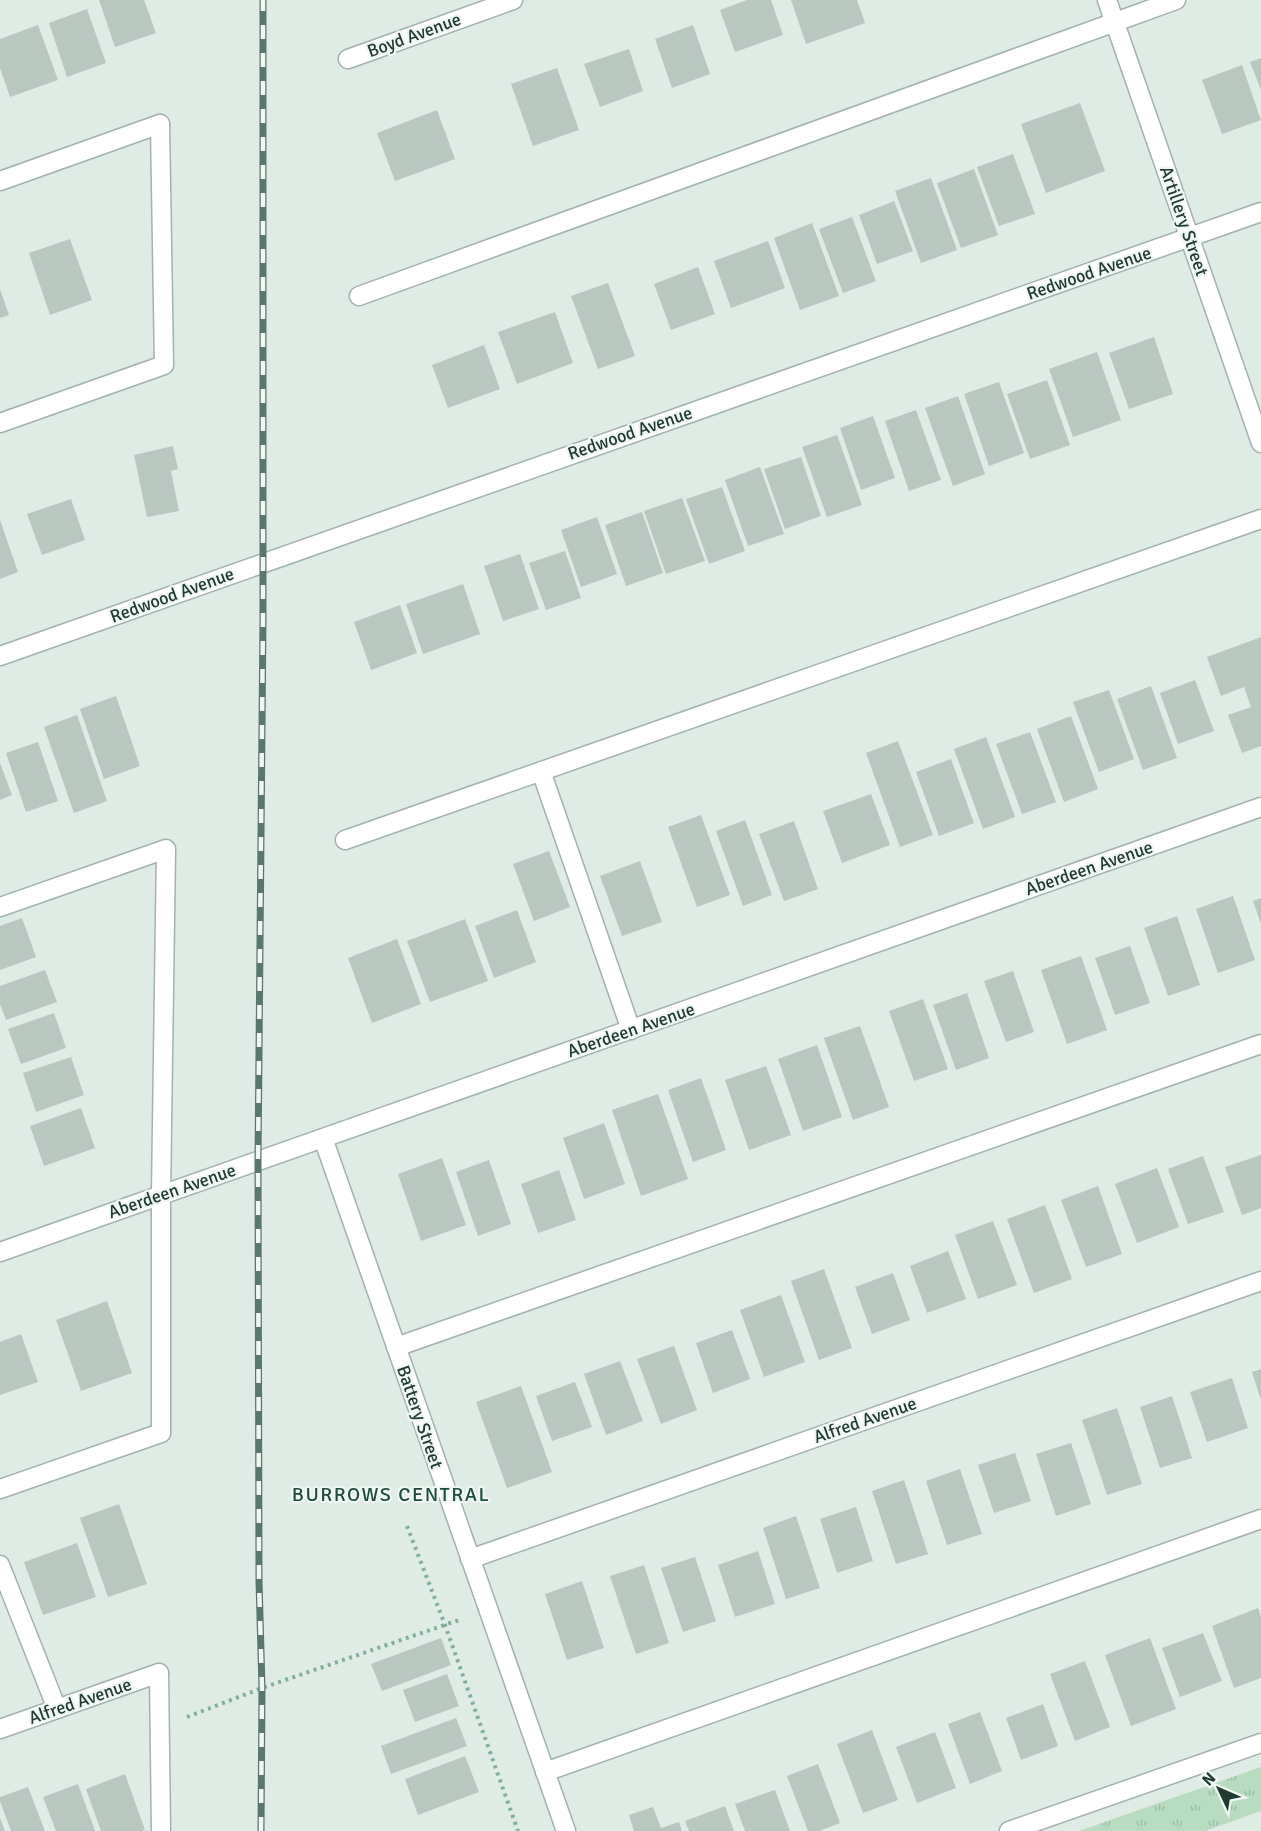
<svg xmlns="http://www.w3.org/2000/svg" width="1261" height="1831" font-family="Signika,sans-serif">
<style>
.grass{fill:url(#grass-tufts)}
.building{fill:#b8c8c1}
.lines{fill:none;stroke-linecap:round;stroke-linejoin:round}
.service-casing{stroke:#a2b3ac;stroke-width:21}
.minor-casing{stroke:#a2b3ac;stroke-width:21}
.tertiary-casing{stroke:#a2b3ac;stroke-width:21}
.path{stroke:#80af9d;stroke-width:4;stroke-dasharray:3 4.5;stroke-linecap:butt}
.service{stroke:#fff;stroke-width:18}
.minor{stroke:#fff;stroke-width:18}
.tertiary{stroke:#fff;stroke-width:18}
.rail-casing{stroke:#5a776d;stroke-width:7}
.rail{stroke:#f0f7f3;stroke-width:4.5;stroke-dasharray:14;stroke-linecap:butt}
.labels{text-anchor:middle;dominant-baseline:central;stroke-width:4.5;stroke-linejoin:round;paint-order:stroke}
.street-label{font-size:18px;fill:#203b32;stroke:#f0f7f3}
.neighbourhood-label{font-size:20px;letter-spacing:1.5px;fill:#1c4d3e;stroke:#f0f7f3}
</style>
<defs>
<pattern id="grass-tufts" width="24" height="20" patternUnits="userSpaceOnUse" patternTransform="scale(1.5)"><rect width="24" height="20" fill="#b8dcbf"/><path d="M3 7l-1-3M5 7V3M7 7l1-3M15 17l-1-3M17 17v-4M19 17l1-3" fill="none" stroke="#9ebea5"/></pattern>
</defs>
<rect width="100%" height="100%" fill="#dfebe5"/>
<path class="grass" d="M 1261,1767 L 1261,1811 L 1205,1831 L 1079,1831 Z"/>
<path class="building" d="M 99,0 L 144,0 L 156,33 L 115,47 Z
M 747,0 L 771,0 L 783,35 L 735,52 L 720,10 Z
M 791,0 L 857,0 L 865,23 L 806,44 Z
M 87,9 L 106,63 L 67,77 L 49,23 Z
M 38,25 L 58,80 L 10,97 L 0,68 L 0,39 Z
M 693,25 L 710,74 L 672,88 L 655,39 Z
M 629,49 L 643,91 L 600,107 L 584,64 Z
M 1261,58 L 1261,90 L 1250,62 Z
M 1242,65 L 1261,120 L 1222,134 L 1202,80 Z
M 557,68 L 579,130 L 533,146 L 511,84 Z
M 1080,103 L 1105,171 L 1046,193 L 1021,124 Z
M 437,110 L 455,159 L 395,181 L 377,133 Z
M 1013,154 L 1035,214 L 999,226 L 977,167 Z
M 974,169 L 998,235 L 961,248 L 937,183 Z
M 931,178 L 957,250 L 921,263 L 895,191 Z
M 894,201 L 913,251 L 877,264 L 859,215 Z
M 852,217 L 876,281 L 843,293 L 819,229 Z
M 812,223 L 839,296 L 800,310 L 774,238 Z
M 70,239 L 92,300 L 50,315 L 29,253 Z
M 768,241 L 785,288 L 731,308 L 714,261 Z
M 698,267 L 715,314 L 671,330 L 654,284 Z
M 608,283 L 635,356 L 598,369 L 571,296 Z
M 0,289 L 9,315 L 0,318 Z
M 555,312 L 573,363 L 517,384 L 498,332 Z
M 1154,337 L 1173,394 L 1129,409 L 1109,353 Z
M 484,345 L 500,389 L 448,408 L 432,365 Z
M 1097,352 L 1121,420 L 1073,437 L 1049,369 Z
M 1047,380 L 1070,445 L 1030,459 L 1007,394 Z
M 999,382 L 1024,453 L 989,466 L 964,394 Z
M 958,396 L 985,474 L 953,486 L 925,408 Z
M 916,410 L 941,480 L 909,491 L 885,421 Z
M 873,416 L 895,478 L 861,490 L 840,428 Z
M 837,435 L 862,505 L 827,517 L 802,447 Z
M 173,446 L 178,469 L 171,471 L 179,511 L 147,517 L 134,455 Z
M 801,457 L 821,516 L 785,529 L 764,469 Z
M 760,467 L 784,534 L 748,546 L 725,480 Z
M 722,487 L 745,551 L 709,564 L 686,499 Z
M 682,498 L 705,561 L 666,574 L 644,511 Z
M 71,499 L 85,540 L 42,555 L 27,514 Z
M 642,512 L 663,573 L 626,586 L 605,525 Z
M 597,517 L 617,574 L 581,587 L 561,530 Z
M 0,520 L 18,572 L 0,579 Z
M 565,551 L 581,598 L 546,610 L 529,563 Z
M 520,554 L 539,609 L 503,621 L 484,566 Z
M 463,584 L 480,634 L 423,654 L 406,604 Z
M 400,605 L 417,653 L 371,670 L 354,622 Z
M 1261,637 L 1261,746 L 1242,753 L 1228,715 L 1251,707 L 1244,687 L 1221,696 L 1207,657 Z
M 1195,680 L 1214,731 L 1178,744 L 1160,693 Z
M 1151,686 L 1177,758 L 1143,770 L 1117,699 Z
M 1109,690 L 1134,759 L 1099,772 L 1073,702 Z
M 116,696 L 140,766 L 104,779 L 80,709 Z
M 77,715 L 107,801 L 74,813 L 44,727 Z
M 1071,716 L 1098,789 L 1064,802 L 1037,729 Z
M 1030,732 L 1056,802 L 1022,814 L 996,744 Z
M 986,737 L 1015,817 L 983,829 L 954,749 Z
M 898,741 L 933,835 L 900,847 L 866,753 Z
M 38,742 L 58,801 L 26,812 L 6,753 Z
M 951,759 L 974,823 L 939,836 L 916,772 Z
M 0,763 L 12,795 L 0,800 Z
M 871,794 L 890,845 L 842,863 L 823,811 Z
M 701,815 L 730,895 L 697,907 L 668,827 Z
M 745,820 L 772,895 L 743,906 L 716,831 Z
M 794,821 L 818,889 L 784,901 L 759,834 Z
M 549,851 L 570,907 L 534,921 L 513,864 Z
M 640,861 L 662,922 L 622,936 L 600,876 Z
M 1233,896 L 1255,960 L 1218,973 L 1196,909 Z
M 1261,898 L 1261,924 L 1253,901 Z
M 517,910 L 536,962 L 494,978 L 475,926 Z
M 1177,916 L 1200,985 L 1168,996 L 1144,928 Z
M 22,918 L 36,957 L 0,970 L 0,926 Z
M 465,919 L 488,981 L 430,1002 L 407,941 Z
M 397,939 L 421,1004 L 372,1023 L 348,958 Z
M 1130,946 L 1150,1003 L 1115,1015 L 1095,958 Z
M 1081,956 L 1107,1030 L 1067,1044 L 1041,970 Z
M 45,970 L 57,1002 L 6,1020 L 0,1004 L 0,986 Z
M 1013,971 L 1034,1032 L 1006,1042 L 984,981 Z
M 967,993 L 989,1058 L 956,1070 L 933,1005 Z
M 923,999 L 948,1069 L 914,1081 L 889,1011 Z
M 54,1013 L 66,1048 L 21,1064 L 8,1029 Z
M 860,1026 L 889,1107 L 853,1120 L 824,1038 Z
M 817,1045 L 842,1117 L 803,1131 L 778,1059 Z
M 71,1057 L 84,1095 L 36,1112 L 23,1073 Z
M 766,1066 L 791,1135 L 749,1150 L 725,1080 Z
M 701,1078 L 726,1150 L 693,1162 L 668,1090 Z
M 658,1094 L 688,1179 L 641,1196 L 612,1110 Z
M 81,1108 L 95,1148 L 44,1166 L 30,1126 Z
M 604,1123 L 625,1184 L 584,1199 L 563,1138 Z
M 1261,1155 L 1261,1208 L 1242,1215 L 1225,1167 Z
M 1203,1156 L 1224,1212 L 1188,1224 L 1168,1169 Z
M 442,1158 L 466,1225 L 421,1241 L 398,1174 Z
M 489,1160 L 511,1224 L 478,1236 L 456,1172 Z
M 1157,1168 L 1179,1227 L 1137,1243 L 1115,1184 Z
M 559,1170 L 576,1220 L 538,1233 L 521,1184 Z
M 1098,1186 L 1122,1254 L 1086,1267 L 1061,1200 Z
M 1045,1205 L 1072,1279 L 1034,1293 L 1007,1219 Z
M 993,1221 L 1017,1285 L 978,1299 L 955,1235 Z
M 948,1251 L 966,1299 L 927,1313 L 910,1266 Z
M 824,1269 L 852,1348 L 819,1360 L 791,1281 Z
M 893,1273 L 910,1320 L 872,1334 L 855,1287 Z
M 781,1295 L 805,1362 L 764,1377 L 740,1310 Z
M 107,1301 L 132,1373 L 81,1391 L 56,1320 Z
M 732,1330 L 750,1379 L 713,1393 L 696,1343 Z
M 21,1334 L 38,1382 L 0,1395 L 0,1342 Z
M 674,1346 L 697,1410 L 661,1424 L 637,1359 Z
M 620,1361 L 643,1421 L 606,1435 L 584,1374 Z
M 1261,1369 L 1261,1400 L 1252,1372 Z
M 1232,1378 L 1248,1428 L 1207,1442 L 1190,1392 Z
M 575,1382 L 592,1427 L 552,1441 L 536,1396 Z
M 521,1386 L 552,1472 L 507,1488 L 476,1402 Z
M 1172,1396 L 1192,1458 L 1160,1468 L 1140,1407 Z
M 1117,1408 L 1142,1484 L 1107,1495 L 1082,1420 Z
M 1071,1443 L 1091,1504 L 1056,1516 L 1036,1454 Z
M 1015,1453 L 1031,1501 L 994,1513 L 978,1465 Z
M 960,1469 L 982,1534 L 947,1545 L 926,1481 Z
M 904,1480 L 928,1554 L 896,1564 L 872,1491 Z
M 119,1504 L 147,1584 L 108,1597 L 80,1518 Z
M 856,1507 L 873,1561 L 837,1573 L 820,1519 Z
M 796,1516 L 820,1588 L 786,1599 L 763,1528 Z
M 77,1543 L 96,1597 L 43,1615 L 24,1562 Z
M 758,1551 L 775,1604 L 735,1617 L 718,1565 Z
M 695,1557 L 716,1621 L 683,1632 L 661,1568 Z
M 644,1565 L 669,1643 L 636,1654 L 610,1576 Z
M 582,1581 L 604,1648 L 567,1660 L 545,1594 Z
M 1258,1608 L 1261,1617 L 1261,1678 L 1234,1688 L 1212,1626 Z
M 1203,1633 L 1222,1681 L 1180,1697 L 1162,1648 Z
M 441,1638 L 451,1665 L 382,1691 L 371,1664 Z
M 1150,1638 L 1176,1709 L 1131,1726 L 1105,1655 Z
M 1085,1661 L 1110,1727 L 1075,1741 L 1050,1674 Z
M 447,1674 L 459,1706 L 415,1722 L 403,1690 Z
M 1043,1704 L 1058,1746 L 1021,1760 L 1006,1718 Z
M 980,1712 L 1002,1771 L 970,1784 L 948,1724 Z
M 456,1718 L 467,1746 L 391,1774 L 381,1746 Z
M 872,1730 L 898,1800 L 863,1813 L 837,1744 Z
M 935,1732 L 956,1788 L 917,1803 L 896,1747 Z
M 465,1756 L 479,1792 L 418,1815 L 405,1779 Z
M 818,1764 L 840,1823 L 819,1831 L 808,1831 L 787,1776 Z
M 125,1774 L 145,1830 L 141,1831 L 101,1831 L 86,1789 Z
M 78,1784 L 95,1831 L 56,1831 L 43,1797 Z
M 28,1787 L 45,1831 L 11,1831 L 0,1801 L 0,1797 Z
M 775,1790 L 790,1831 L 745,1831 L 735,1804 Z
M 725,1806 L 734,1831 L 689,1831 L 685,1821 Z
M 653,1807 L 661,1828 L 679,1822 L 682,1831 L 634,1831 L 629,1815 Z
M 0,1818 L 5,1831 L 0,1831 Z"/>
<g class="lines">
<defs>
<path id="service" d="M 359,296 L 1176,0
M 0,423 L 164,365 L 160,124
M 541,771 L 631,1030
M 345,840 L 1261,519
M 0,907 L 166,849 L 161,1195 L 161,1433 L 0,1489
M 396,1347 L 1261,1044
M 0,1565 L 57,1709
M 159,1673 L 161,1831
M 545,1772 L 1261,1519"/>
<path id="minor" d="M 1107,0 L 1261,443
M 348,59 L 513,0
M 0,181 L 160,124
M 323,1138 L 566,1831
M 0,1252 L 1261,807
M 470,1559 L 1261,1281
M 0,1729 L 159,1673"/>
<path id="tertiary" d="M 0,656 L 1261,212
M 1009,1831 L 1261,1743"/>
</defs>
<use href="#service" class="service-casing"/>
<use href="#minor" class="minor-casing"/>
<use href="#tertiary" class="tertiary-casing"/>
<path class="path" d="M 407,1526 L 445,1625 L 518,1831
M 187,1717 L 262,1688 L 462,1619"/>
<use href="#service" class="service"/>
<use href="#minor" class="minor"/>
<use href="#tertiary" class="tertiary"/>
<defs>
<path id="rail" d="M 261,1831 L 262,1688 L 259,1581 L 258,1161 L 263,618 L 263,0"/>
</defs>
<use href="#rail" class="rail-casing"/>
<use href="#rail" class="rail"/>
</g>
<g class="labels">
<g class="street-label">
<text transform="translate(414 35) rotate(-20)">Boyd Avenue</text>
<text transform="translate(1184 221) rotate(71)">Artillery Street</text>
<text transform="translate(1089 273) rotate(-19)">Redwood Avenue</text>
<text transform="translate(630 433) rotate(-19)">Redwood Avenue</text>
<text transform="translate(172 595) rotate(-20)">Redwood Avenue</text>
<text transform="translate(1089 868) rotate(-19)">Aberdeen Avenue</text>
<text transform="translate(631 1030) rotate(-19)">Aberdeen Avenue</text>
<text transform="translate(172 1191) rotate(-19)">Aberdeen Avenue</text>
<text transform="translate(420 1417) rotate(71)">Battery Street</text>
<text transform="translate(865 1420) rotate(-19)">Alfred Avenue</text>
<text transform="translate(80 1701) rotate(-19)">Alfred Avenue</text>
</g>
<g class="neighbourhood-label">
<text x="391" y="1494">BURROWS CENTRAL</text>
</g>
</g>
<g transform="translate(1219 1789) rotate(314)" stroke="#f0f7f3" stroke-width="4.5" paint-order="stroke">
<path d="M0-4.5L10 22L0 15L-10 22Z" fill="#203b32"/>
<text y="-9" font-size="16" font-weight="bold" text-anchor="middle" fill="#203b32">N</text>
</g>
</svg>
